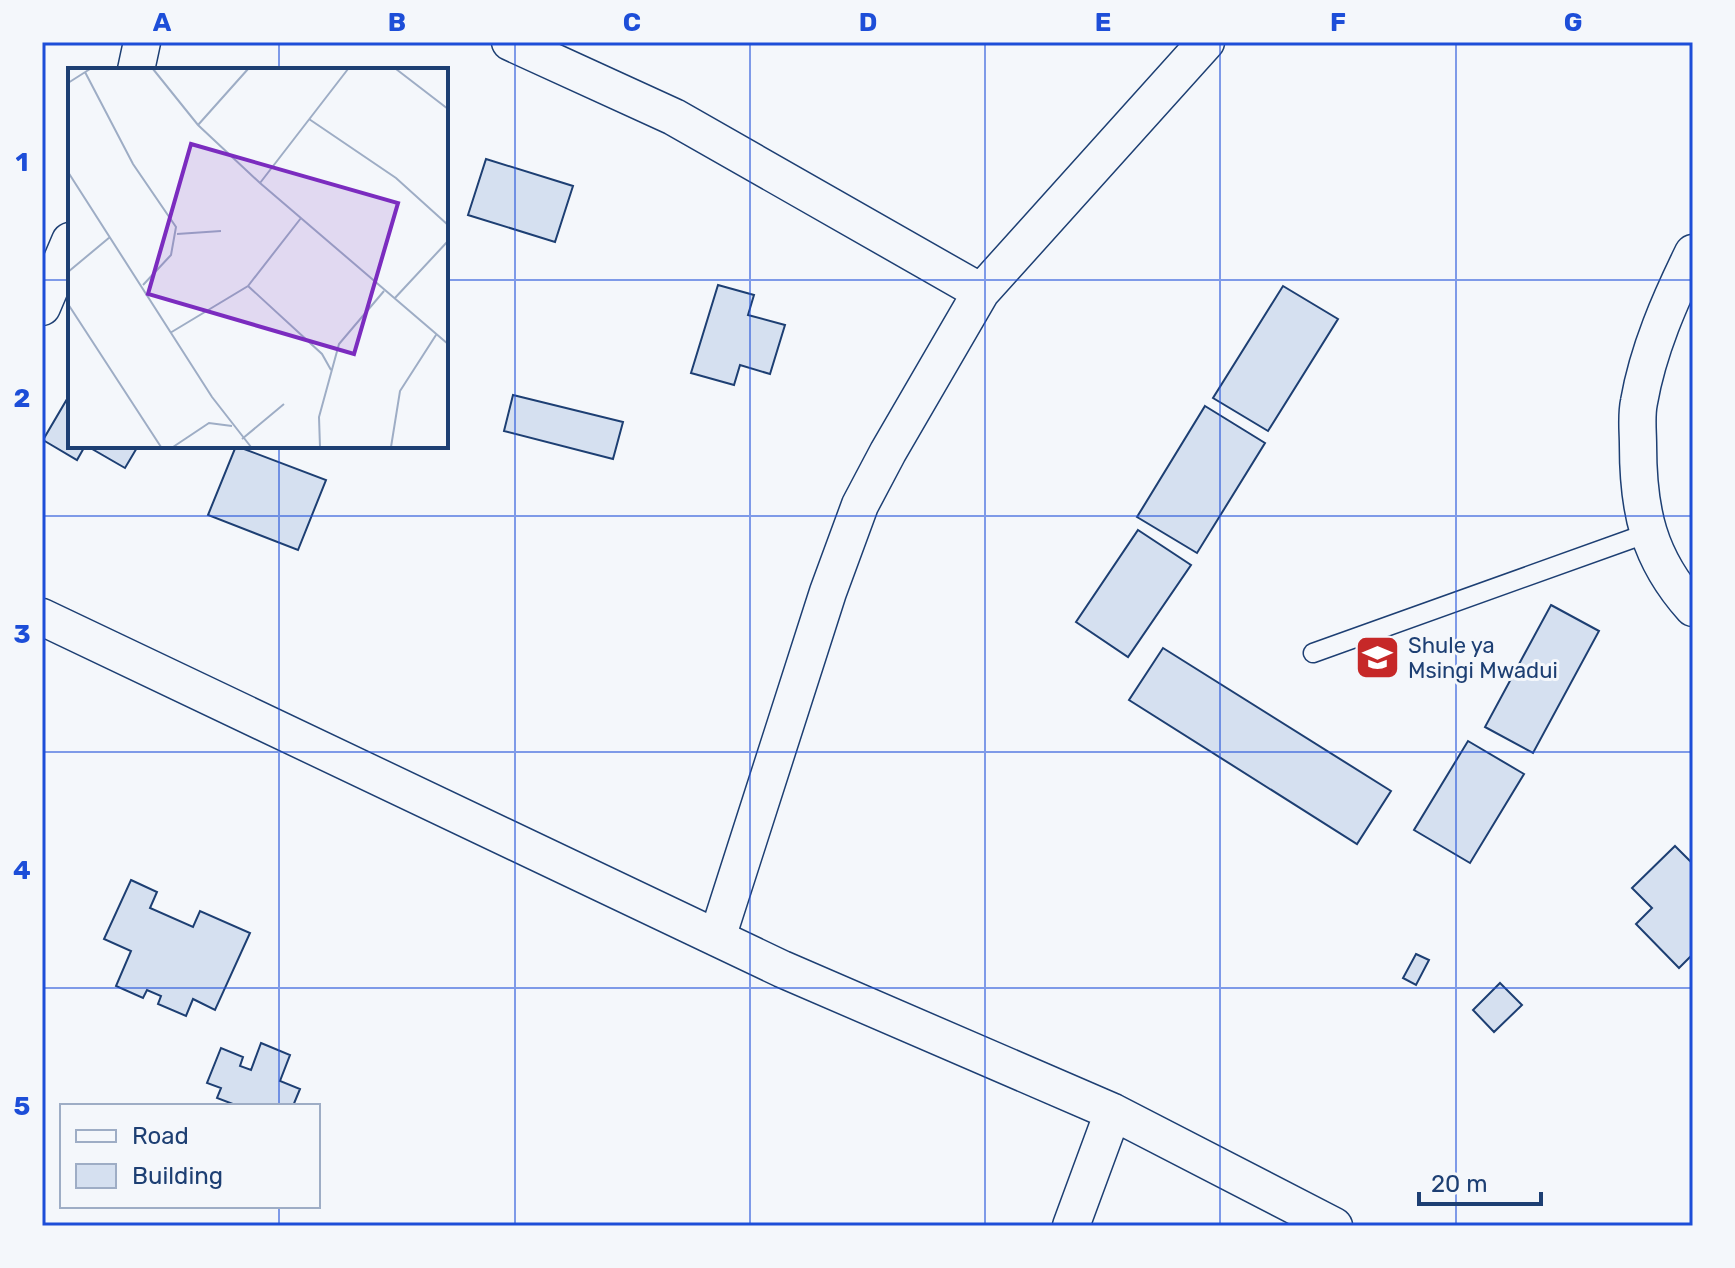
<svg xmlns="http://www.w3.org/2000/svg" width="1735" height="1268" font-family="Rubik,sans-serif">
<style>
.building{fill:#d5e0f0;stroke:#1d3f73;stroke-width:2}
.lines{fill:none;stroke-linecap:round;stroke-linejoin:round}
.service-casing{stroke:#1d3f73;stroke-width:21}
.minor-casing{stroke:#1d3f73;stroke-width:39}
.service{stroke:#f4f7fb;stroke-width:18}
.minor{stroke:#f4f7fb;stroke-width:36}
.grid{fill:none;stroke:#1d4ed8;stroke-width:2;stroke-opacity:0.55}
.labels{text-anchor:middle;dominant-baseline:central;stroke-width:6;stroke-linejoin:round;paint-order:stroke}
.poi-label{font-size:22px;fill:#1d3f73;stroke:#f4f7fb;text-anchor:start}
.inset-road{fill:none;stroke:#9eadc5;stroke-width:2}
.view{fill:#7b2cbf;fill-opacity:0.15;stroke:#7b2cbf;stroke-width:4}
.inset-edge{fill:none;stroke:#1d3f73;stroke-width:4}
.neatline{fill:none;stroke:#1d4ed8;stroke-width:3}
.grid-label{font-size:26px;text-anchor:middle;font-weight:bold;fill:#1d4ed8}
</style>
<rect width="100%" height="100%" fill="#f4f7fb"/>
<path class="building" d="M 486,159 L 573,186 L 555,242 L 468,215 Z
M 718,285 L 754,295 L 748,315 L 785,325 L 770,374 L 740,365 L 734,385 L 691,373 Z
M 1283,286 L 1338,319 L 1268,431 L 1213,398 Z
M 70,394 L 70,446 L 85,446 L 77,460 L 43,440 Z
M 513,395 L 623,422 L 613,459 L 504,431 Z
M 1205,406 L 1265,443 L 1197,553 L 1137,517 Z
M 87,446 L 138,446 L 125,468 Z
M 236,446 L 326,480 L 298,550 L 208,515 Z
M 1138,530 L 1191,565 L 1128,657 L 1076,622 Z
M 1551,605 L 1599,631 L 1533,753 L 1485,727 Z
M 1163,648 L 1391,791 L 1357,844 L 1129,700 Z
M 1468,741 L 1524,774 L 1470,863 L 1414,830 Z
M 1675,846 L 1693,864 L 1693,954 L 1679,968 L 1636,924 L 1652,908 L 1632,888 Z
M 131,880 L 157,892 L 150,908 L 193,927 L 200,911 L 250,933 L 215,1010 L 193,999 L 186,1016 L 158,1004 L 161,996 L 147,990 L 143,998 L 116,986 L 131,951 L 104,939 Z
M 1416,954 L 1429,960 L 1416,985 L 1403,978 Z
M 1500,983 L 1522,1005 L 1494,1032 L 1473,1010 Z
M 261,1043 L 290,1055 L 280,1081 L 300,1089 L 293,1106 L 238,1106 L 217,1098 L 221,1088 L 207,1083 L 221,1048 L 243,1057 L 240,1066 L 251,1070 Z"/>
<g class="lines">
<defs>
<path id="service" d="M 1313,653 L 1648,533"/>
<path id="minor" d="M 510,42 L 674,117 L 981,292
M 136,70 L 142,42
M 1693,253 C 1670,300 1648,350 1639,402 C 1636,416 1638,431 1638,445 C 1638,510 1648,558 1693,608
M 42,307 L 70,241
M 42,617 L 782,969 L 1113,1112 L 1334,1226
M 717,938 L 828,592 L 860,505 L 888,452 L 981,292 L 1206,42
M 1071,1226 L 1113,1112"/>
</defs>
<use href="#service" class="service-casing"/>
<use href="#minor" class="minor-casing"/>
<use href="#service" class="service"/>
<use href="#minor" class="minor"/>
</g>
<path class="grid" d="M 279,42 L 279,70M 515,42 L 515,1226M 750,42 L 750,1226M 985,42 L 985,1226M 1220,42 L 1220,1226M 1456,42 L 1456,1226M 42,280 L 70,280M 446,280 L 1693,280M 279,446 L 279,1106M 42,516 L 1693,516M 42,752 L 1693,752M 42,988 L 1693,988M 279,1206 L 279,1226"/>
<defs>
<symbol id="school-square" viewBox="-11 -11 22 22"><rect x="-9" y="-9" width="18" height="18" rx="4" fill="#c62828" stroke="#f4f7fb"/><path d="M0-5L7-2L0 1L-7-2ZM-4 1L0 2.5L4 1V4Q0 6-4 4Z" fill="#fff"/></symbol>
</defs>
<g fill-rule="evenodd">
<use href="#school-square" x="1352" y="632" width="51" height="51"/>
</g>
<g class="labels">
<g class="poi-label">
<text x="1408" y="645">Shule ya<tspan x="1408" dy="25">Msingi Mwadui</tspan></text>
</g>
</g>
<g transform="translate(68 68)">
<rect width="380" height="380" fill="#f4f7fb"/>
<path class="inset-road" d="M 85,1 L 130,57 L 192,115 L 380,276M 328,1 L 380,41M 17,4 L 65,96 L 108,159 L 103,187 L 75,217M 0,15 L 22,1M 241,51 L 328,110 L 380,157M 130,57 L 180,1M 0,104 L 144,329 L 183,379M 192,115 L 280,1M 109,166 L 153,163M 0,204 L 42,169M 180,218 L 254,286 L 263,302M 326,231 L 380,173M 0,236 L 93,379M 102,265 L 180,218 L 233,150M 174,371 L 216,336M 105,379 L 141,355 L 164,358M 252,379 L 251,349 L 271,276 L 316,223M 323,379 L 332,323 L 368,267"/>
<path class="view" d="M 123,76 L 330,135 L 286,286 L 80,226 Z"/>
<rect width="380" height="380" class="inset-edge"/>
</g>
<rect width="1735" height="1268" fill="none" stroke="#f4f7fb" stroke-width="88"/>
<rect x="60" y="1104" width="260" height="104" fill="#f4f7fb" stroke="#9eadc5" stroke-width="2"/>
<rect x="76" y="1130" width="40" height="12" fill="#f4f7fb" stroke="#9eadc5" stroke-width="2"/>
<text x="132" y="1144" font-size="24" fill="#1d3f73">Road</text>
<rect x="76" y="1164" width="40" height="24" fill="#d5e0f0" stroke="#9eadc5" stroke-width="2"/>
<text x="132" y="1184" font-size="24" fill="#1d3f73">Building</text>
<path d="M1419 1192v12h122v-12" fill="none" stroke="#1d3f73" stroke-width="4"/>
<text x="1431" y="1192" font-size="24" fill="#1d3f73" stroke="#f4f7fb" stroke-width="6" paint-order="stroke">20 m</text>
<rect x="44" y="44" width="1647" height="1180" class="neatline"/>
<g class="grid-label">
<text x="162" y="31">A</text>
<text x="397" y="31">B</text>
<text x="632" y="31">C</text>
<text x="868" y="31">D</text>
<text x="1103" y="31">E</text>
<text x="1338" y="31">F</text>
<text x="1573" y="31">G</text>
<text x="22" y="171">1</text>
<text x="22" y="407">2</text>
<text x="22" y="643">3</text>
<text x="22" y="879">4</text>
<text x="22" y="1115">5</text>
</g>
</svg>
